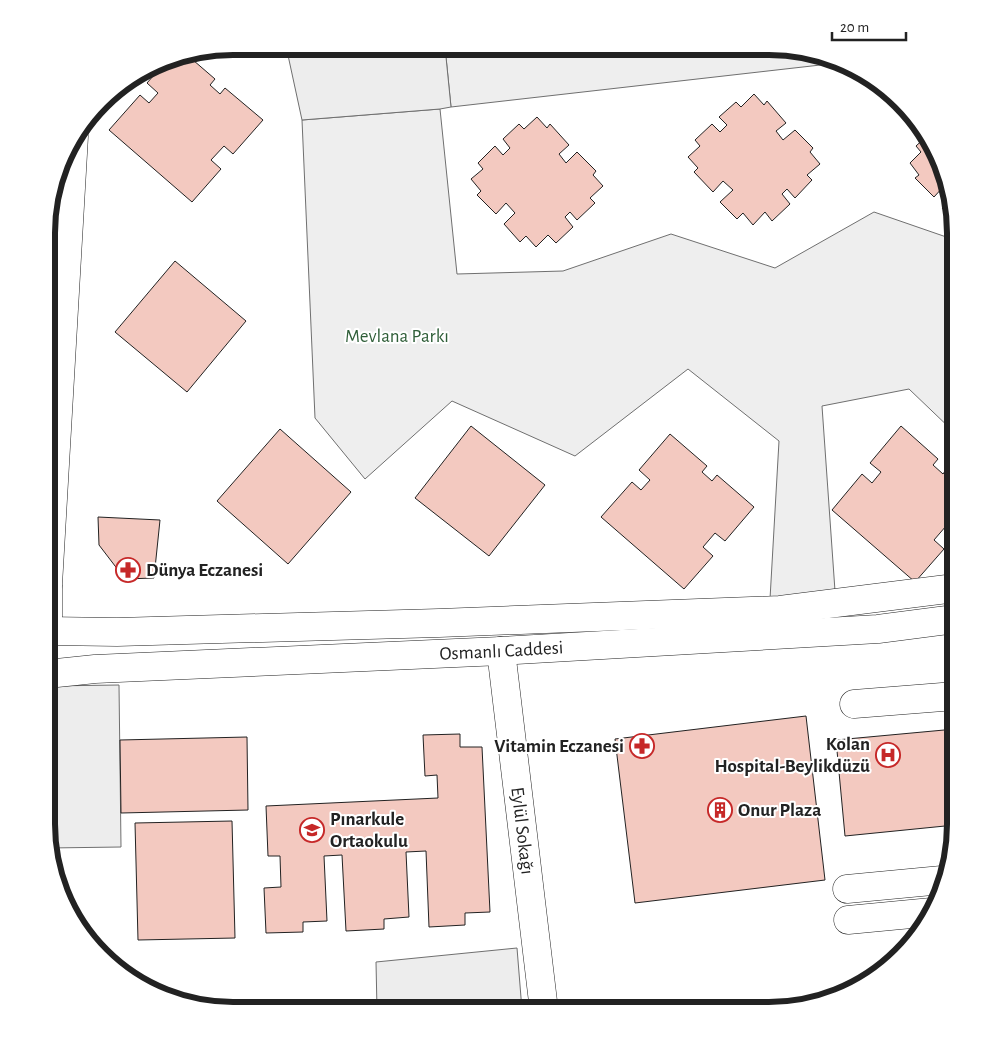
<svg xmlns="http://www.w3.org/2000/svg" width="1002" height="1057" font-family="'Alegreya Sans',sans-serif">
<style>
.green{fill:#eee;stroke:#6f6f6f}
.parking{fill:#ededed;stroke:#6f6f6f}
.building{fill:#f3c9c0;stroke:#222}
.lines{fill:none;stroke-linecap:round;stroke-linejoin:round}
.minor-casing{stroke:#222;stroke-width:29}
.major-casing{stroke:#222;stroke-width:29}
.minor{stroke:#fff;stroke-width:28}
.major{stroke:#fff;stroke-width:28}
.labels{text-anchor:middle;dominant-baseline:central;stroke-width:4;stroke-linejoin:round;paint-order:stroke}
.park-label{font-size:19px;fill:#2f5e38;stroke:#fff}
.poi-label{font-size:19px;font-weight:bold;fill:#222;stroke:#fff;text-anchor:start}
.street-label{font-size:19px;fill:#222;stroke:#fff}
.rim{fill:none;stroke:#222;stroke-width:6}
</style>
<rect width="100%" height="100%" fill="#fff"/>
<path class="green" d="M 445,47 L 793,48 L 838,63 L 451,107 Z
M 440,109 L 457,274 L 563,271 L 671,234 L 775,268 L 874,212 L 955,240 L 955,433 L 909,389 L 822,406 L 835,591 L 770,599 L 779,441 L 688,369 L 575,456 L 452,401 L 365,479 L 315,418 L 302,120 Z"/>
<path class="parking" d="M 286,46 L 445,47 L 451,107 L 440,109 L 302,120 Z
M 119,685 L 121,847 L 49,848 L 47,836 L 47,686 Z
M 517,948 L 522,1010 L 377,1010 L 376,962 Z"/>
<path class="building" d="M 186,54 L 215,79 L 210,85 L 220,94 L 225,88 L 263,120 L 233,154 L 224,146 L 211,160 L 221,169 L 192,202 L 109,130 L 140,95 L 149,103 L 158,93 L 147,83 L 168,59 L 173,56 Z
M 754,94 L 764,105 L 767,101 L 786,123 L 776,131 L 783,140 L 795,130 L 813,148 L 810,152 L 820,164 L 807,175 L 812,180 L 795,198 L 787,189 L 782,194 L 790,204 L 772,221 L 765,212 L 753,225 L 743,213 L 737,219 L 720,202 L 733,190 L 723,181 L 713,192 L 694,172 L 698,168 L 688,157 L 700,146 L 695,140 L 712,124 L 720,132 L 727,125 L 719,117 L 736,102 L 741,107 Z
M 537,117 L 547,128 L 550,124 L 569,145 L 559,154 L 566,163 L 577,152 L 596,171 L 593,175 L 603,186 L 590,198 L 595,203 L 577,220 L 570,212 L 565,217 L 573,227 L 556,243 L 548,235 L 536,247 L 526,236 L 520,242 L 504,224 L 515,213 L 506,203 L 496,214 L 477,195 L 481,191 L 471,179 L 483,169 L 478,163 L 495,146 L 503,155 L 510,148 L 503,139 L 519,124 L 524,129 Z
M 927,136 L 946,173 L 950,192 L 944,186 L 934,197 L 915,178 L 919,175 L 910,163 L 921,152 L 916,146 Z
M 951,199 L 955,221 L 955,222 L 942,208 Z
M 175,261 L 246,321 L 187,392 L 115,332 Z
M 471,426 L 545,485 L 489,556 L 415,498 Z
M 901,426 L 938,459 L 933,465 L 943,474 L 948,467 L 955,474 L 955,534 L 946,526 L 934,540 L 944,549 L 915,582 L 832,510 L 862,474 L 872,483 L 881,472 L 870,463 Z
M 280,429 L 351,492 L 288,564 L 217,501 Z
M 670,434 L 707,466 L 702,472 L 712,481 L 717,475 L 754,507 L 725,541 L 715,533 L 703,547 L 713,556 L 684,589 L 601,517 L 632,482 L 641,490 L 650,480 L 639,470 Z
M 98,517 L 160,520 L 154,578 L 125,579 L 99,545 Z
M 806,716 L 825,880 L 635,903 L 615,739 Z
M 955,729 L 955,825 L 845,836 L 836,740 Z
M 460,734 L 460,747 L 482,747 L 490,912 L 465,913 L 465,925 L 429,927 L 426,851 L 406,852 L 409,917 L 384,919 L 384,929 L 346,931 L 342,855 L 324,856 L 327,921 L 303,922 L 303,932 L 266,933 L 264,888 L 281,887 L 280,856 L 268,856 L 266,806 L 438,798 L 437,775 L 425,776 L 423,735 Z
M 247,737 L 248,810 L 121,813 L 120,740 Z
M 232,821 L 235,938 L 138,940 L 135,823 Z"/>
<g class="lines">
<defs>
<g id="minor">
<path d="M 48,585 L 74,136"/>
<path d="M 48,588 L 48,631"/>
<path id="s1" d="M 501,651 L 544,1010"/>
<path d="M 854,704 L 955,696"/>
<path d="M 847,889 L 942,880"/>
<path d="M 848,920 L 932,912"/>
</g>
<g id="major">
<path d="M 48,631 L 117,632 L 439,623 L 780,610 L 955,588"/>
<path id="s2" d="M 47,674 L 95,669 L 501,651 L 878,629 L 955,619"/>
</g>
</defs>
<use href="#minor" class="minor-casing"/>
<use href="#major" class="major-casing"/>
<use href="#minor" class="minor"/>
<use href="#major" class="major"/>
</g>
<defs>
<symbol id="pharmacy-ring" viewBox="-11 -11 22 22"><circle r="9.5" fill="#fff" stroke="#c62828" stroke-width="1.5"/><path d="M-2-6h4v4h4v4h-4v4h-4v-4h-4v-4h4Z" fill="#c62828"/></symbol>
<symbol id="hospital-ring" viewBox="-11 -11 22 22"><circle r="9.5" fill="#fff" stroke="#c62828" stroke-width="1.5"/><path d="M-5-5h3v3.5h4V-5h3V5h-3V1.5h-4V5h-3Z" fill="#c62828"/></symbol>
<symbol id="building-ring" viewBox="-11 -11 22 22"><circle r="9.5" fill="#fff" stroke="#c62828" stroke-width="1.5"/><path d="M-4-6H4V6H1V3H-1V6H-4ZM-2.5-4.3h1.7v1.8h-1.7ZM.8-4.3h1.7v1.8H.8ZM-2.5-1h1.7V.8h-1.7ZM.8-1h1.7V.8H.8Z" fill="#c62828"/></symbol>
<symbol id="school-ring" viewBox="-11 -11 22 22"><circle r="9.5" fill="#fff" stroke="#c62828" stroke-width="1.5"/><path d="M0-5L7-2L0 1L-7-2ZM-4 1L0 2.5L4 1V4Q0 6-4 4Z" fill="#c62828"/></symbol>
</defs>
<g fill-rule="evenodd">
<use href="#pharmacy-ring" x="114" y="556" width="28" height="28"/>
<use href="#pharmacy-ring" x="628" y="732" width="28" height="28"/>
<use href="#hospital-ring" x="874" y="741" width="28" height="28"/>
<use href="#building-ring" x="706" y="796" width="28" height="28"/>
<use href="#school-ring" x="298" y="816" width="28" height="28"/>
</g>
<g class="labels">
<g class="park-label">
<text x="397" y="336">Mevlana Parkı</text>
</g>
<g class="poi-label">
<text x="146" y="570">Dünya Eczanesi</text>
<text x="870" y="744" text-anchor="end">Kolan<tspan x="870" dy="22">Hospital-Beylikdüzü</tspan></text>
<text x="624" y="746" text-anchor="end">Vitamin Eczanesi</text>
<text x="738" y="810">Onur Plaza</text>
<text x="330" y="819">Pınarkule<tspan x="330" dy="22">Ortaokulu</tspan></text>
</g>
<g class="street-label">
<text stroke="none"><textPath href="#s2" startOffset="455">Osmanlı Caddesi</textPath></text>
<text stroke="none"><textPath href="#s1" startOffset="181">Eylül Sokağı</textPath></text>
</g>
</g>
<path d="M0 0H1002V1057H0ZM233 55H769A178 178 0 0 1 947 233V824A178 178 0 0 1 769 1002H233A178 178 0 0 1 55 824V233A178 178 0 0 1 233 55Z" fill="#fff" fill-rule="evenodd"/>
<path class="rim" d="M233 55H769A178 178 0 0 1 947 233V824A178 178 0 0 1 769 1002H233A178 178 0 0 1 55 824V233A178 178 0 0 1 233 55Z"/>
<path d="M832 32v8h74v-8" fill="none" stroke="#222222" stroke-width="2.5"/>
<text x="840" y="32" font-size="15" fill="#222222" stroke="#ffffff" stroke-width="4" paint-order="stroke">20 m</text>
</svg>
